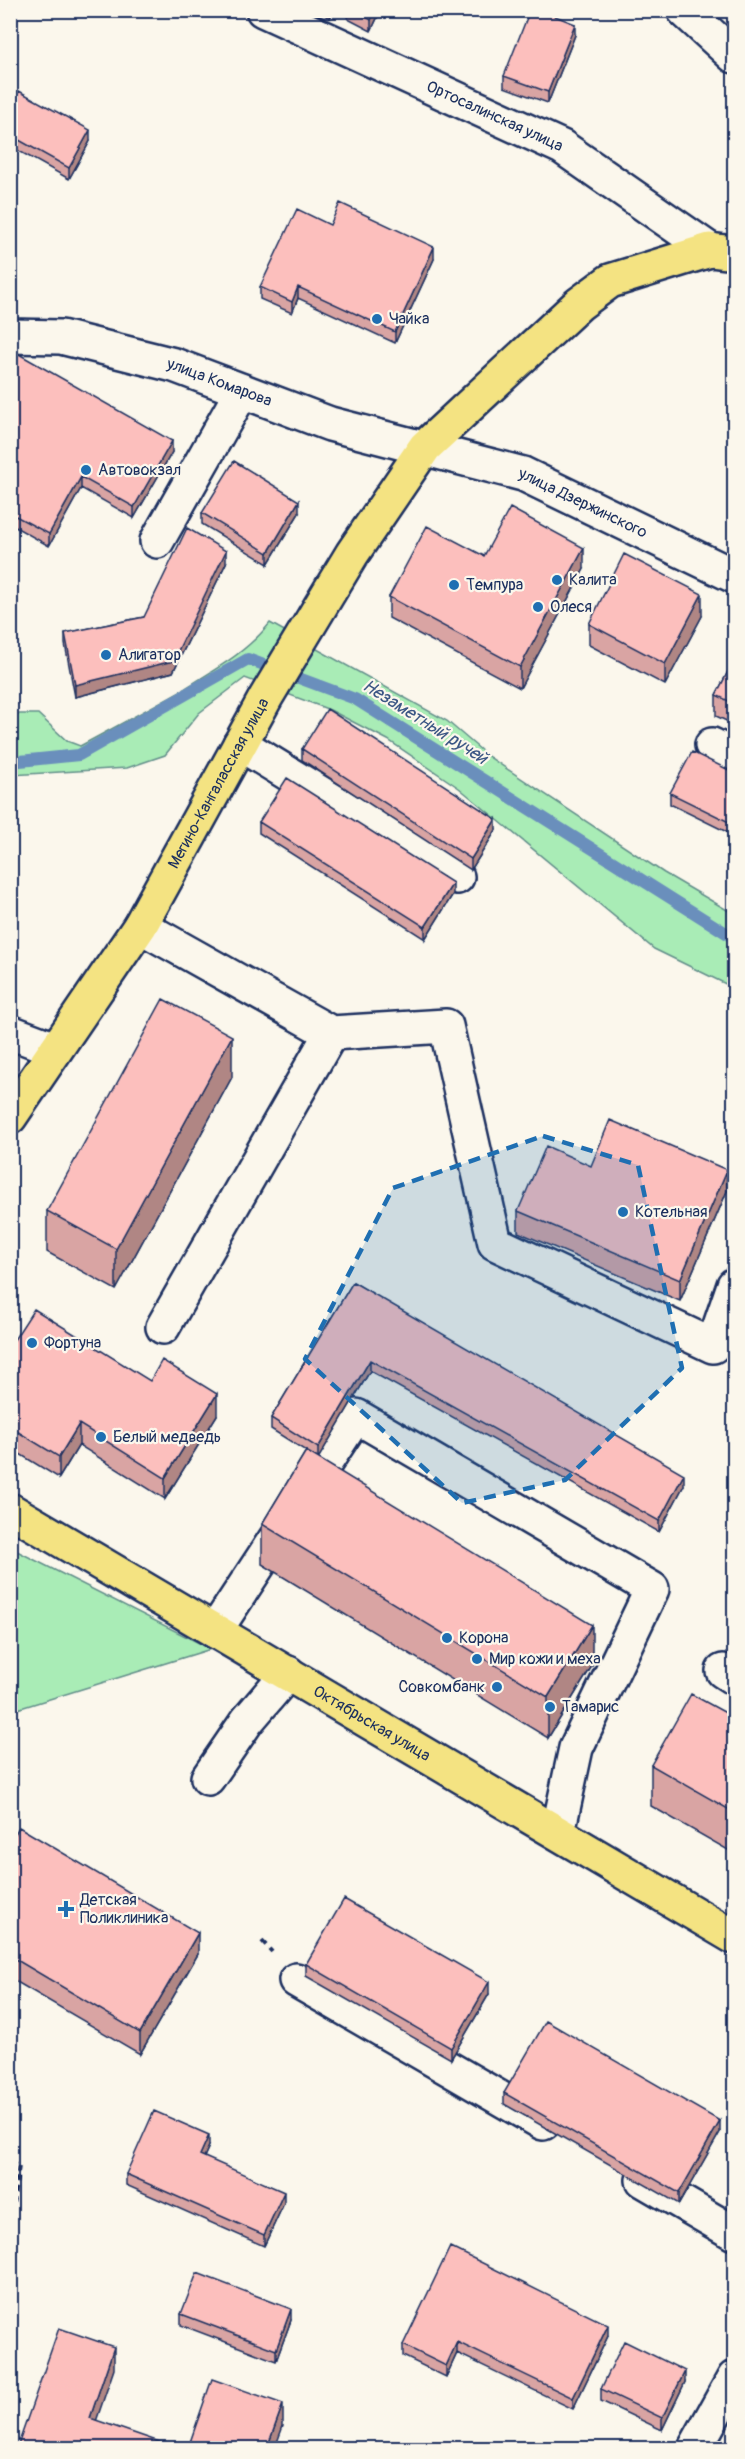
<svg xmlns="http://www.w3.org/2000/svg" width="745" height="2459" font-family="Pangolin,sans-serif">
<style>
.green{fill:#a9ecb6;stroke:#628e8a;stroke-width:1.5}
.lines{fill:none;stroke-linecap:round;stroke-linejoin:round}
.stream{stroke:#6a8fbc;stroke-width:12}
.minor-casing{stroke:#1b2f5e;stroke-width:38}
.major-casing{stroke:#1b2f5e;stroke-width:38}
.path{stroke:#1b2f5e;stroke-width:4;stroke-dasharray:6 4.5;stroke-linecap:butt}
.minor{stroke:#fbf7ec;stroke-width:33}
.major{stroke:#f4e382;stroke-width:33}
.wall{fill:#d9a4a3;stroke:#1b2f5e;stroke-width:1.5}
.shaded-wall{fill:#b08684;stroke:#1b2f5e;stroke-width:1.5}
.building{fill:#fcbfbd;stroke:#1b2f5e;stroke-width:1.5}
.marked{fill:#1f6fb2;fill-opacity:0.2;stroke:#1f6fb2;stroke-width:4.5;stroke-dasharray:12 8;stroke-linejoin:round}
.poi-dot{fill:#1f6fb2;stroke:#fbf7ec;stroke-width:2}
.labels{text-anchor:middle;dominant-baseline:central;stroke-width:4.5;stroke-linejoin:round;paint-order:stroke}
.street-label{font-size:16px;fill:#1b2f5e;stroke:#fbf7ec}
.poi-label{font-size:16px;fill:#1b2f5e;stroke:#fbf7ec;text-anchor:start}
.water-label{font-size:18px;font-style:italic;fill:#3c5785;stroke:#fbf7ec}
</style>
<rect width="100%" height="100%" fill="#fbf7ec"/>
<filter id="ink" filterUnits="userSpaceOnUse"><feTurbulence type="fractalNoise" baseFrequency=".0167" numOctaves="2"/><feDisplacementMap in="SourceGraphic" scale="12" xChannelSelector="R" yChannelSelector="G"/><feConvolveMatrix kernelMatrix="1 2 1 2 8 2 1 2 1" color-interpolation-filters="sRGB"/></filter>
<g filter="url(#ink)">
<path class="green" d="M 270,623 L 447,721 L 489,757 L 664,873 L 734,914 L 734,988 L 654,949 L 459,788 L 388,740 L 330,710 L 245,678 L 199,713 L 165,755 L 127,768 L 11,775 L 11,714 L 38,714 L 67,741 L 80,746 C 114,728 148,709 182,690 C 214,670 246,653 270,623 Z
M 11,1548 L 211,1649 L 11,1711 Z"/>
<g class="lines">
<path class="stream" d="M 10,762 L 79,755 L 248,659 L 355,699 L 734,938"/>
<defs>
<g id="minor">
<path id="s1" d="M 263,10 L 562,147 L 710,250"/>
<path d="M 684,10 L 734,56"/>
<path id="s2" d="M 10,336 L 61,337 L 174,365 L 330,424 L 523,474 L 734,576"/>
<path d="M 157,541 L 242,391"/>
<path d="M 240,744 L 457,877"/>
<path d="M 712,745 L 734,756"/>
<path d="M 140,926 L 331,1033 L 163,1327"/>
<path d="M 10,1032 L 55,1049"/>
<path d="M 331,1033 L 446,1026 L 495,1243 L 713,1346 L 734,1285"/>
<path d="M 215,1631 L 356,1416 L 652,1589 L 576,1748 L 558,1832"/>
<path d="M 723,1671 L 734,1678"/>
<path d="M 208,1778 L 247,1721 L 288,1673"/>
<path d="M 296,1980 L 543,2123"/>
<path d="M 643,2180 L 734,2233"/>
<path d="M 695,2448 L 734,2378"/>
</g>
<g id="major">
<path id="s3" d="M 10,1117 L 140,926 L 266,697 L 323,602 L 352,554 L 425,447 L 579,304 L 610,281 L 710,250 L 734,253"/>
<path id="s4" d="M 10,1510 L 734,1937"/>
</g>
</defs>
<use href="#minor" class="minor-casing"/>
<use href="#major" class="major-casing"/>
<path class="path" d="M 262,1941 L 272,1952
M 10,2163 L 19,2166 L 10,2224"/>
<use href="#minor" class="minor"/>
<use href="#major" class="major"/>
</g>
<path class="wall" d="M 314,10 L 334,10 L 330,18 Z
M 348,10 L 381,10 L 371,31 L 348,19 Z
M 575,35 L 548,103 L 504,87 L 504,76 Z
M 10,107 L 90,141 L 69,179 L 10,146 Z
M 330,225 L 434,259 L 395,343 L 298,298 L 292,313 L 260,299 L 260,287 Z
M 10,364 L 172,452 L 134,518 L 81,488 L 49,546 L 10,524 Z
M 202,513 L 299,513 L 268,564 L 202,524 Z
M 226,563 L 173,672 L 75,697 L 65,644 L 65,633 L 144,617 Z
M 584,569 L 520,688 L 389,618 L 389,597 Z
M 702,616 L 665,685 L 589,645 L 589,624 Z
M 735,658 L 735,725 L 716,716 L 716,695 Z
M 302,749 L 496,830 L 471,870 L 302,760 Z
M 735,773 L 735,836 L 670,804 L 670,793 Z
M 259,822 L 453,894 L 425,939 L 259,833 Z
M 232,1077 L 116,1290 L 47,1252 L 47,1211 Z
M 591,1166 L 727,1191 L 680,1301 L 518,1232 L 518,1211 Z
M 353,1282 L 684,1485 L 659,1532 L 370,1371 L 318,1458 L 592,1666 L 548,1738 L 262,1564 L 262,1524 L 306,1451 L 271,1429 L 271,1418 Z
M 10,1346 L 150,1381 L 217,1415 L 165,1499 L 79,1445 L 59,1478 L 10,1448 Z
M 735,1718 L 735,1854 L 651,1806 L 651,1765 Z
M 10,1842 L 198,1954 L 140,2054 L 10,1978 Z
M 306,1964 L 489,1994 L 451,2059 L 306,1976 Z
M 504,2093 L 720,2132 L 679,2204 L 504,2104 Z
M 209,2146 L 204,2157 L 284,2203 L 264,2246 L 126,2185 L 126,2174 Z
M 181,2314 L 291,2320 L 276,2361 L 181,2325 Z
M 608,2336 L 573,2409 L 457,2353 L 446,2377 L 403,2356 L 403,2345 Z
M 685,2382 L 662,2430 L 601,2401 L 601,2389 Z"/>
<path class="shaded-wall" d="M 330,10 L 334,10 L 330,18 Z
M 375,10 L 381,10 L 371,31 L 371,20 Z
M 575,24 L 575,35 L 548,103 L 548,92 Z
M 90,130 L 90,141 L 69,179 L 69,168 Z
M 434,247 L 434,259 L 395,343 L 395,332 Z
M 298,287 L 298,298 L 292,313 L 292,302 Z
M 172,441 L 172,452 L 134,518 L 134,507 Z
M 81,477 L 81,488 L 49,546 L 49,534 Z
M 299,501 L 299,513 L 268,564 L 268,553 Z
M 584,548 L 584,569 L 520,688 L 520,667 Z
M 226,551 L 226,563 L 173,672 L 75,697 L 75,685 Z
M 702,594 L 702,616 L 665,685 L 665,664 Z
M 496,819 L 496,830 L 471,870 L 471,859 Z
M 453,883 L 453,894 L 425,939 L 425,927 Z
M 232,1036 L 232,1077 L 116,1290 L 116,1249 Z
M 727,1170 L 727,1191 L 680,1301 L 680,1280 Z
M 370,1360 L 370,1371 L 318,1459 L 318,1448 Z
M 217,1394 L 217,1415 L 165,1499 L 165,1478 Z
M 79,1424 L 79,1445 L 59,1478 L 59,1457 Z
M 684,1474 L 684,1485 L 659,1532 L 659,1521 Z
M 592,1625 L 592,1666 L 548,1738 L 548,1697 Z
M 198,1933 L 198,1954 L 140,2054 L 140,2033 Z
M 489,1982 L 489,1994 L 451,2059 L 451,2048 Z
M 720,2121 L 720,2132 L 679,2204 L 679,2193 Z
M 209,2135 L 209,2146 L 200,2166 L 200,2155 Z
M 284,2192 L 284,2203 L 264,2246 L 264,2235 Z
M 291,2309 L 291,2320 L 276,2361 L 276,2350 Z
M 608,2325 L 608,2336 L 573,2409 L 573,2398 Z
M 457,2342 L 457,2353 L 446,2377 L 446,2366 Z
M 114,2347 L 114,2369 L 90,2439 L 90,2418 Z
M 685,2371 L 685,2382 L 662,2430 L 662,2418 Z
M 283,2404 L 283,2426 L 275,2448 L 267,2448 Z"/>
<path class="building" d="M 354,10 L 375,10 L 371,20 Z
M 530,10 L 540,10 L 575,24 L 548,92 L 504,76 Z
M 19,91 L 90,130 L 69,168 L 10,135 L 10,107 Z
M 340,203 L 434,247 L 395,332 L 298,287 L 292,302 L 260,287 L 297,209 L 330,225 Z
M 17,353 L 172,441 L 134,507 L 81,477 L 49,534 L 10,513 L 10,364 Z
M 234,461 L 299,501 L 268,553 L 202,513 Z
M 510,508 L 584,548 L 520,667 L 389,597 L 427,526 L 484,556 Z
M 187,528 L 226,551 L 173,661 L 75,685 L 65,633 L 144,617 Z
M 624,554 L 702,594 L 665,664 L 589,624 Z
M 735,658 L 735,704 L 716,695 Z
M 327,709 L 496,819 L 471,859 L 302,749 Z
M 692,752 L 735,773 L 735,825 L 670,793 Z
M 287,778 L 453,883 L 425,927 L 259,822 Z
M 163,999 L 232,1036 L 116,1249 L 47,1211 Z
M 610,1120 L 727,1170 L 680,1280 L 518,1211 L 546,1146 L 591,1166 Z
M 353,1282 L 684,1474 L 659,1521 L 370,1360 L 318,1448 L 271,1418 Z
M 34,1309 L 150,1381 L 162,1360 L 217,1394 L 165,1478 L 79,1424 L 59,1457 L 10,1427 L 10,1346 Z
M 306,1451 L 592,1625 L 548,1697 L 262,1524 Z
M 691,1694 L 735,1718 L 735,1813 L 651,1765 Z
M 19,1827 L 198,1933 L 140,2033 L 10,1956 L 10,1842 Z
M 344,1899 L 489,1982 L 451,2048 L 306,1964 Z
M 546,2021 L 720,2121 L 679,2193 L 504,2093 Z
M 154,2111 L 209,2135 L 200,2155 L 284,2192 L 264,2235 L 126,2174 Z
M 450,2247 L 608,2325 L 573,2398 L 457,2342 L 446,2366 L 403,2345 Z
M 197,2273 L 291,2309 L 276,2350 L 181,2314 Z
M 59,2328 L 114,2347 L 90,2418 L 177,2448 L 17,2448 Z
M 624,2341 L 685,2371 L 662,2418 L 601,2389 Z
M 212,2379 L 283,2404 L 267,2448 L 188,2448 Z"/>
</g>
<path class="marked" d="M 543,1136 L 638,1165 L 682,1368 L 565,1480 L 462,1503 L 305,1359 L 393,1188 Z"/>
<g class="poi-dot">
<circle cx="377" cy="319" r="6"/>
<circle cx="86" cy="470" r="6"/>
<circle cx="557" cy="580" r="6"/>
<circle cx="454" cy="585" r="6"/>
<circle cx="538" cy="607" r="6"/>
<circle cx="106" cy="655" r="6"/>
<circle cx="623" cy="1212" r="6"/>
<circle cx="32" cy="1343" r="6"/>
<circle cx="101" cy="1437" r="6"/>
<circle cx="447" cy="1638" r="6"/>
<circle cx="477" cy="1659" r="6"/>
<circle cx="497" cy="1687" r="6"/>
<circle cx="550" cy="1707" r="6"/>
<path d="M63 1900h6v6h6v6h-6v6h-6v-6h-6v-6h6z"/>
</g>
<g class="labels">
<g class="street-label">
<text stroke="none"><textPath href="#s1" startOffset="255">Ортосалинская улица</textPath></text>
<text stroke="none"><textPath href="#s2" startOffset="216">улица Комарова</textPath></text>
<text stroke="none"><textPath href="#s2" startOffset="600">улица Дзержинского</textPath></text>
<text stroke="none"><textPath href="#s3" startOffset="394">Мегино-Кангаласская улица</textPath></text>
<text stroke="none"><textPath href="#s4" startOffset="420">Октябрьская улица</textPath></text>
</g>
<g class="poi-label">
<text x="389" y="319">Чайка</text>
<text x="98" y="470">Автовокзал</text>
<text x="569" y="580">Калита</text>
<text x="466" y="585">Темпура</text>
<text x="550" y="607">Олеся</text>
<text x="118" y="655">Алигатор</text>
<text x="635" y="1212">Котельная</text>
<text x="44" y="1343">Фортуна</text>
<text x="113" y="1437">Белый медведь</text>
<text x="459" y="1638">Корона</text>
<text x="489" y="1659">Мир кожи и меха</text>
<text x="485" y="1687" text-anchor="end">Совкомбанк</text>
<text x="562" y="1707">Тамарис</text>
<text x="80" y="1900">Детская<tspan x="80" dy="18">Поликлиника</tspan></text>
</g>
<g class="water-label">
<text transform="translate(425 722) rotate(32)">Незаметный ручей</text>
</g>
</g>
<rect width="745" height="2459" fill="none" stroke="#fbf7ec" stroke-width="36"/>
<rect x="18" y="18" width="709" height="2423" fill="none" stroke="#1b2f5e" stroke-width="2" filter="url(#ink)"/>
</svg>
